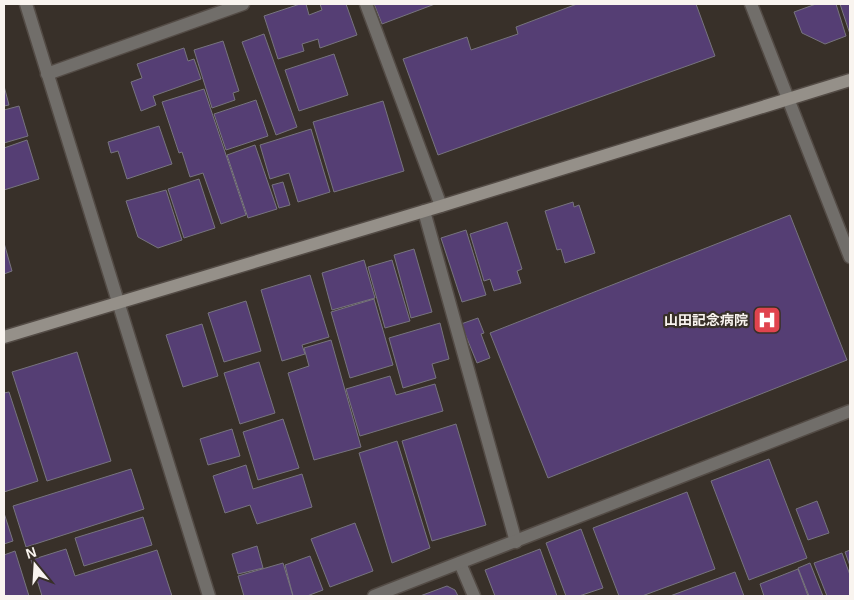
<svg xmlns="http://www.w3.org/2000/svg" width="854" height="600" font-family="Helvetica,'Noto Sans JP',sans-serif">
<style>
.building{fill:#553e74;stroke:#77747e}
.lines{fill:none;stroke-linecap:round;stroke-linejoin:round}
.lane-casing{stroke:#534b45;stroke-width:15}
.street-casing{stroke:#534b45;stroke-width:15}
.secondary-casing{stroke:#534b45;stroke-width:15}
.lane{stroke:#716e6a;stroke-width:12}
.street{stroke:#716e6a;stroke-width:12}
.secondary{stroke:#959089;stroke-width:12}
.labels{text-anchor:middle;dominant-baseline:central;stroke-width:4.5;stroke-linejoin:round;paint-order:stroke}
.poi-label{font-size:14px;font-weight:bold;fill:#f9f4ef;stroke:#383029;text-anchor:end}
</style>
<rect width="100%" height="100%" fill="#383029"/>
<path class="building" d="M 300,4 L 306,4 L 309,15 L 322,10 L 320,4 L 346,4 L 357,35 L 320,48 L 318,39 L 302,44 L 304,51 L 278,59 L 264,16 Z
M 374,4 L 435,4 L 382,24 Z
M 577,4 L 696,4 L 715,56 L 438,155 L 403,59 L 467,37 L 471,50 L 518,34 L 516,27 Z
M 816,4 L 836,4 L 846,36 L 825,44 L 802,33 L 794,12 Z
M 840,4 L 850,4 L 850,34 Z
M 264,34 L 297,127 L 276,135 L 242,42 Z
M 223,41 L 239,91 L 233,93 L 235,100 L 212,108 L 194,50 Z
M 184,48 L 188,61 L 194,59 L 201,79 L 153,96 L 156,105 L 141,111 L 131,82 L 142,78 L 137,64 Z
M 334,54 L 348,95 L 299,111 L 285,70 Z
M 4,86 L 9,105 L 4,106 Z
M 204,89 L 246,215 L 221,224 L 203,173 L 190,177 L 182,152 L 179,153 L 162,102 Z
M 256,100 L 268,136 L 226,150 L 214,114 Z
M 383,101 L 404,171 L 334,192 L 313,122 Z
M 19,106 L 28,136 L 4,143 L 4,110 Z
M 159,126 L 172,164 L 127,179 L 118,151 L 111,153 L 108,142 Z
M 311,129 L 330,192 L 298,202 L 289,173 L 270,179 L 260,145 Z
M 27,140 L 39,179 L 4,190 L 4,148 Z
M 255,145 L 277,209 L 248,218 L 227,155 Z
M 199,179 L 215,228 L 184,238 L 168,189 Z
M 283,182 L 290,205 L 279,208 L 272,185 Z
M 166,190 L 182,240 L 158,248 L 138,237 L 126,201 Z
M 573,202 L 574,207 L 579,205 L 595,253 L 565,263 L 561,249 L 557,250 L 545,211 Z
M 790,215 L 847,360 L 548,478 L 490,333 Z
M 507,222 L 522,269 L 517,271 L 521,283 L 494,291 L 490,279 L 484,281 L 470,234 Z
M 466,230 L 486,295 L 462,302 L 441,238 Z
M 4,243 L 12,271 L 4,274 Z
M 414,249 L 432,312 L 411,318 L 394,255 Z
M 364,260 L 375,298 L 332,310 L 322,273 Z
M 392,260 L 410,321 L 385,328 L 368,267 Z
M 310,275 L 329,337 L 302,345 L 305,354 L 282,361 L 261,290 Z
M 374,299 L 393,365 L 350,378 L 331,312 Z
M 246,301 L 261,351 L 224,362 L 208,313 Z
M 478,318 L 484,333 L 481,334 L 490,358 L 477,363 L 461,324 Z
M 440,323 L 449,359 L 432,364 L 436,378 L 403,388 L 389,338 Z
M 202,324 L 218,376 L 183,387 L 166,335 Z
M 331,340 L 361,447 L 314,460 L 288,373 L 309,366 L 304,348 Z
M 77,352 L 111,461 L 47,481 L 12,372 Z
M 259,362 L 275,413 L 240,424 L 224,373 Z
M 390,376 L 396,395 L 435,384 L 443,411 L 360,436 L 346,389 Z
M 9,392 L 38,481 L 4,492 L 4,393 Z
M 283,419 L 299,468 L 258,480 L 243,432 Z
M 456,424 L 486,525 L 432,541 L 402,441 Z
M 232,429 L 240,456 L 208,465 L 200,439 Z
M 397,441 L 430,548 L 392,563 L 359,453 Z
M 769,459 L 807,558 L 749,580 L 711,481 Z
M 246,465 L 253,489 L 302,474 L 312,507 L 257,524 L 250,505 L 225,513 L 213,476 Z
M 131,469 L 144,509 L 26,547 L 13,506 Z
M 687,492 L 715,569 L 642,596 L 619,596 L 593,528 Z
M 817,501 L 829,533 L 808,540 L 796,509 Z
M 4,513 L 13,541 L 4,544 Z
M 143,517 L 152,545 L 84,566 L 75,538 Z
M 355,523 L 373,571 L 330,587 L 311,539 Z
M 581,529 L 603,588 L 579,596 L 566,596 L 546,543 Z
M 257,546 L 263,568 L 238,574 L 232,554 Z
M 66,549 L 75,576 L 157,550 L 172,596 L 42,596 L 31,560 Z
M 540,549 L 557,596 L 495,596 L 485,570 Z
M 850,550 L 850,566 L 845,552 Z
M 15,551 L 29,596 L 4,596 L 4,555 Z
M 842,553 L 850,575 L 850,596 L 827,596 L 814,563 Z
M 310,556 L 323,590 L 307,596 L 293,596 L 285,565 Z
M 283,563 L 293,596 L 244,596 L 238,576 Z
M 810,563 L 823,596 L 809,596 L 798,568 Z
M 798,569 L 808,596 L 764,596 L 760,584 Z
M 735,572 L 744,596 L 670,596 Z
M 447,586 L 455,590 L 458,596 L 420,596 Z"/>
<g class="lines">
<defs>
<path id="lane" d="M 366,4 L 441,206
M 424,211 L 516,542
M 460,563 L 474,596"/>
<path id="street" d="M 26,4 L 209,596
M 751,4 L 850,257
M 47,74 L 243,4
M 374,596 L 850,411"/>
<path id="secondary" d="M 4,337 L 441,206 L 850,80"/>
</defs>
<use href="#lane" class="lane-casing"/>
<use href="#street" class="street-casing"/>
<use href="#secondary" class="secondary-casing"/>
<use href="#lane" class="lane"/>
<use href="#street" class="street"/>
<use href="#secondary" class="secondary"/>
</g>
<defs>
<symbol id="hospital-square" viewBox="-11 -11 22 22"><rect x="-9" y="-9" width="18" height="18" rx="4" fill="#e0444e" stroke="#383029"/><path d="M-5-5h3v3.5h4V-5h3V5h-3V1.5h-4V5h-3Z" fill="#fff"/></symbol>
</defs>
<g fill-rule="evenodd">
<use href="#hospital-square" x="751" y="304" width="32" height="32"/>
</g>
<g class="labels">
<g class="poi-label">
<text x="748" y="320">山田記念病院</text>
</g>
</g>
<rect width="854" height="600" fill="none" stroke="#f9f4ef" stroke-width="10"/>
<g transform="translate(35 565) rotate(342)" stroke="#383029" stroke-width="4" paint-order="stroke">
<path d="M0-4L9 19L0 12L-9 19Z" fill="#f9f4ef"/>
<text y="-8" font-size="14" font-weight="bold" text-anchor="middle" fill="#f9f4ef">N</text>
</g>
</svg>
